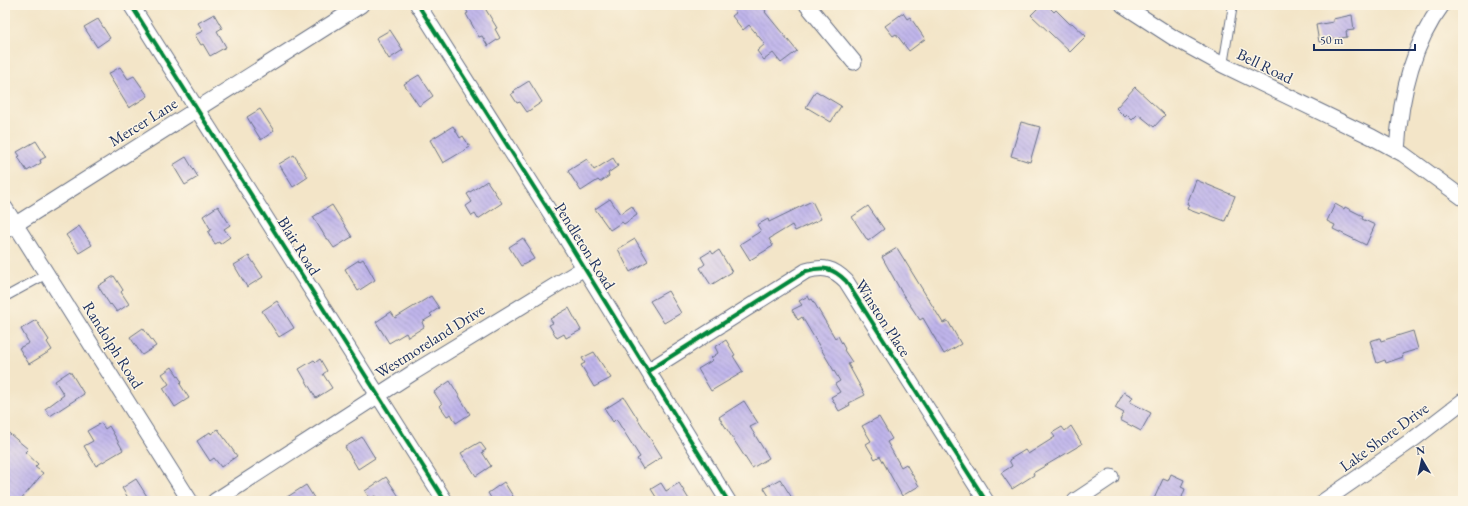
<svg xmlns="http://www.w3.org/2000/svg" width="1468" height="506" font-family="'EB Garamond',serif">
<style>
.building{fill:url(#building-back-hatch)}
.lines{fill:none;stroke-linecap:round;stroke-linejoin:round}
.lane-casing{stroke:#676f83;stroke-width:10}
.street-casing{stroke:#676f83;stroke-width:17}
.lane{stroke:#fff;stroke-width:8}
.street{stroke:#fff;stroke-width:15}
.cycleway-casing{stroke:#fcf5e5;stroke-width:6}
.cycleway{stroke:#00873e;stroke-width:4}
.labels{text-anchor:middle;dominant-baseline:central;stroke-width:3;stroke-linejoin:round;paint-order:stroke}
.street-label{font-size:16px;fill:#1b2f5e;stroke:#fcf5e5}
</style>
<defs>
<pattern id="building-back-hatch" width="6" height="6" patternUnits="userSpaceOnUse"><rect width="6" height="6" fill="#c0b5eb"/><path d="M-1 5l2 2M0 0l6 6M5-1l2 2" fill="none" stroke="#9b94c2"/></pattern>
</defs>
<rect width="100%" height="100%" fill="#fcf5e5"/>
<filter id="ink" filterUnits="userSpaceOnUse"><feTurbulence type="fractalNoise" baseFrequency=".025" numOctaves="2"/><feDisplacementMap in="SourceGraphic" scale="8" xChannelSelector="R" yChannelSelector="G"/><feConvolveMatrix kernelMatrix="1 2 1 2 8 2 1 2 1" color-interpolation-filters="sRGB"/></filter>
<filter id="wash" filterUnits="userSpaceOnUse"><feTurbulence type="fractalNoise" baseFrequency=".012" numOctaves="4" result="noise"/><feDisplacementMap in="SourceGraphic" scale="16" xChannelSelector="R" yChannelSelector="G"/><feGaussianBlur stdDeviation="0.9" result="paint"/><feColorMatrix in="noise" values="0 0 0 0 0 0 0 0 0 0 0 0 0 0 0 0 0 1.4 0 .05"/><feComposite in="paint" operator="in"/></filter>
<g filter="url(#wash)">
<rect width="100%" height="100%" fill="#f3e5c8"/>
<g id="blocks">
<path class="building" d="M 464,5 L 483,5 L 497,28 L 495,29 L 500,38 L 488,46 L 482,36 L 479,37 L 466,14 L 468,13 Z
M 730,5 L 761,5 L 766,11 L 765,12 L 797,51 L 781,63 L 773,53 L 764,60 L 757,51 L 765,44 L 749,25 L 743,30 L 732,16 L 736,13 Z
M 1041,5 L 1047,5 L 1054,12 L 1056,10 L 1070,24 L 1072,23 L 1086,36 L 1070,52 L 1031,15 Z
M 903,13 L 907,19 L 910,17 L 925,39 L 909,51 L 896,34 L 893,36 L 885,26 Z
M 214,14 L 222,28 L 217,31 L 226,47 L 210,56 L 203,44 L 201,45 L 195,35 L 203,31 L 198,23 Z
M 1352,15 L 1354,30 L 1346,31 L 1347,37 L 1319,42 L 1316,25 L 1333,22 L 1333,19 Z
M 98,19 L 110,38 L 97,47 L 84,27 Z
M 390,30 L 403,50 L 389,59 L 376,38 Z
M 120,67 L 128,79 L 134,76 L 148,96 L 129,108 L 108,74 Z
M 419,75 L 433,96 L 419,106 L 404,84 Z
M 529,81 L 542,102 L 527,112 L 520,102 L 517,103 L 511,94 L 515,92 L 513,91 Z
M 1135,87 L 1165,115 L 1154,127 L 1138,114 L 1132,120 L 1127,115 L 1125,117 L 1116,108 Z
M 816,91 L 841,106 L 831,122 L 806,107 Z
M 260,109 L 274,131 L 261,140 L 247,117 Z
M 1021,122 L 1040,127 L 1030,162 L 1011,156 Z
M 453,126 L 460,138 L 463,136 L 470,147 L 443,163 L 430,140 Z
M 36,141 L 46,157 L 40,160 L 41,163 L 27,171 L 18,157 L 20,156 L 17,152 Z
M 294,155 L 308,177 L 293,187 L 279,164 Z
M 186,157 L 198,177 L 185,185 L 173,165 Z
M 613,158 L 618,166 L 608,173 L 609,176 L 600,182 L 598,180 L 581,191 L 568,171 L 587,159 L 594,170 Z
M 1196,180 L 1235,196 L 1225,221 L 1201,212 L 1200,214 L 1187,209 L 1189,204 L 1187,204 Z
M 487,181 L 502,203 L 478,219 L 475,214 L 472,216 L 466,206 L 472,202 L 467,194 Z
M 610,199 L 620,214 L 632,206 L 637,215 L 624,224 L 622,222 L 610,230 L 595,209 Z
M 812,201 L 821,219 L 795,231 L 792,225 L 769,239 L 773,246 L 750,260 L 740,244 L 761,231 L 757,225 L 768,219 L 769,222 Z
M 1335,204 L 1344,209 L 1345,207 L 1363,216 L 1362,219 L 1375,225 L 1366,245 L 1333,229 L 1335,225 L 1327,221 Z
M 332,205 L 352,237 L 334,248 L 327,238 L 326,238 L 313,217 Z
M 218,206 L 230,225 L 224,229 L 230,237 L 220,244 L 219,242 L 215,244 L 208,232 L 211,230 L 203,216 Z
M 868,206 L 884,229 L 868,241 L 852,217 Z
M 79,226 L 92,245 L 79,253 L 66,235 Z
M 523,238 L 531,250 L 529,251 L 534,259 L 521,266 L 509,247 Z
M 635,239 L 648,261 L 630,272 L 618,249 Z
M 897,248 L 943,323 L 948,321 L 961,344 L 944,354 L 923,318 L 920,320 L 902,293 L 882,257 Z
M 719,250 L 732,272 L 711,285 L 700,268 L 705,264 L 701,257 L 711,251 L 713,254 Z
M 249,256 L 263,277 L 247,287 L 234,265 Z
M 363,259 L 375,280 L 358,291 L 345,269 L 359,260 L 360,261 Z
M 114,276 L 123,290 L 121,292 L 129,304 L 117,312 L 111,304 L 110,305 L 98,286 Z
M 668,291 L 681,313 L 664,323 L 650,301 Z
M 431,296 L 439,308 L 430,314 L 432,316 L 422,322 L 424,327 L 408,337 L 406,333 L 389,343 L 376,322 L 391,312 L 395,318 Z
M 808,296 L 810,300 L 812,299 L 835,338 L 838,336 L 845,349 L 844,350 L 852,362 L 848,364 L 865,395 L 849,403 L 850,405 L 839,411 L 831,397 L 840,392 L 835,384 L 840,381 L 802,317 L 798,320 L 792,310 L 802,305 L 799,301 Z
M 277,301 L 294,328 L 279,337 L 262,311 Z
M 569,308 L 581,330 L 566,338 L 564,334 L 557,338 L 549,325 L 553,323 L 550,319 Z
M 36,320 L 49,340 L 47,342 L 52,350 L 29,364 L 19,348 L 29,343 L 21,329 Z
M 143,328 L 156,346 L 142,355 L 130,337 Z
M 1413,331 L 1418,349 L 1402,354 L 1403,357 L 1386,363 L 1385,360 L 1377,363 L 1370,341 L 1380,338 L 1381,341 Z
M 726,340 L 735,355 L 733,356 L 743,372 L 711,391 L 698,369 L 713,360 L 711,358 L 718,353 L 715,347 Z
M 594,352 L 611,378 L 594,387 L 581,365 L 585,363 L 582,358 Z
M 320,359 L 327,371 L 323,374 L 332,388 L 316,398 L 299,369 L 314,360 L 316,362 Z
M 172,367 L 182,382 L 180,384 L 189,398 L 175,407 L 163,388 L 169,384 L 162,374 Z
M 70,371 L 84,394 L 50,416 L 45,409 L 64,395 L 55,381 Z
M 450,381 L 470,414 L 456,423 L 451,414 L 447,416 L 440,406 L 442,404 L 434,392 Z
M 1124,392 L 1133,397 L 1130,402 L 1151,413 L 1141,431 L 1120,420 L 1124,413 L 1115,408 Z
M 624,397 L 662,457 L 643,469 L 637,459 L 640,457 L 616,419 L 613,422 L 605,409 Z
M 744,401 L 758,423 L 750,427 L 769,458 L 752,468 L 719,417 Z
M 879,417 L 892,439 L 887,442 L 901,467 L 906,464 L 919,486 L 902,496 L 880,456 L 875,459 L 866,444 L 871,441 L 862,426 Z
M 101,423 L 105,429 L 109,426 L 123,450 L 96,466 L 84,446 L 93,441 L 87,431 Z
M 1071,426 L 1082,444 L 1033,473 L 1034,475 L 1012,489 L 1001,473 L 1012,466 L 1009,460 L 1025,450 L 1028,454 L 1055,437 L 1052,433 L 1062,427 L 1065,431 Z
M 218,429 L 237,456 L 221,467 L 214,458 L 210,461 L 197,441 L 210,432 L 211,434 Z
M 5,430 L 28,449 L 25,452 L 38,464 L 35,467 L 43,473 L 20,501 L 5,501 Z
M 362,437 L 375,458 L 358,469 L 345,447 Z
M 480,442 L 486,450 L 482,452 L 491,466 L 476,476 L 461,453 Z
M 1171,474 L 1184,480 L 1181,487 L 1185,489 L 1181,500 L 1176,498 L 1175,501 L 1153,501 L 1163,479 L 1168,481 Z
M 386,477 L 402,501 L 378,501 L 375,496 L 370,499 L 365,491 Z
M 136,479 L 150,501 L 130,501 L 122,488 Z
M 780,479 L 794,501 L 772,501 L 764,488 Z
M 504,482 L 516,501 L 493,501 L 488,493 Z
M 661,483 L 666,491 L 679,483 L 690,501 L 649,501 L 656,497 L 651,489 Z
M 306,485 L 316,501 L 281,501 Z"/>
</g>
</g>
<g filter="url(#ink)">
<use href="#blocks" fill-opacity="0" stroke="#676f83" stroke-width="1"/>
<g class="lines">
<defs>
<path id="lane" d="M 1223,65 L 1233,5
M 5,297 L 47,274"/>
<path id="street" d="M 131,5 L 445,501
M 418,5 L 551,214 L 728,501
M 807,5 L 854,62
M 1123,5 L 1174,38 L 1223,65 L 1372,137 L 1403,154 L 1463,198
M 1397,151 C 1400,100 1411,46 1442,5
M 5,208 L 190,501
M 5,231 L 361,5
M 648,371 L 806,271 C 824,266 833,268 846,281 L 986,501
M 215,501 L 414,372 L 584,268
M 1075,501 L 1111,477
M 1324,501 L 1415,438 L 1463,401"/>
</defs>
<use href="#lane" class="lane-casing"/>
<use href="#street" class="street-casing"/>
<use href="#lane" class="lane"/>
<use href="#street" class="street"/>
<defs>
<path id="cycleway" d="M 131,5 L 445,501
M 418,5 L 551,214 L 728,501
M 648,371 L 806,271 C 824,266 833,268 846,281 L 986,501"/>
</defs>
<use href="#cycleway" class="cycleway-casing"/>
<use href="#cycleway" class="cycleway"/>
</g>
</g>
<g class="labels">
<g class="street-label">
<text transform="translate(1265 66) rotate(26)">Bell Road</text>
<text transform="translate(143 122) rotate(-32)">Mercer Lane</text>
<text transform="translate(299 246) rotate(58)">Blair Road</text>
<text transform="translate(585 246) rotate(58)">Pendleton Road</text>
<text transform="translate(883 318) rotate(57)">Winston Place</text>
<text transform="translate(430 341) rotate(-32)">Westmoreland Drive</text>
<text transform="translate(113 345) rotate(58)">Randolph Road</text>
<text transform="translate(1384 437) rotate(-36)">Lake Shore Drive</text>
</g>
</g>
<rect width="1468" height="506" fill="none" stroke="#fcf5e5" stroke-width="20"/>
<g transform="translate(1422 460) rotate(351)" stroke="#fcf5e5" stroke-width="3" paint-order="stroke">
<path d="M0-3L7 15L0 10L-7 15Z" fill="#1b2f5e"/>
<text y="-6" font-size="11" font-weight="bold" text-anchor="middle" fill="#1b2f5e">N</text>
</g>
<path d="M1314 44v6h101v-6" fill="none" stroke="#1b2f5e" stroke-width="2"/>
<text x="1320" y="44" font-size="12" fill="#1b2f5e" stroke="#fcf5e5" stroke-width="3" paint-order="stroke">50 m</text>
</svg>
